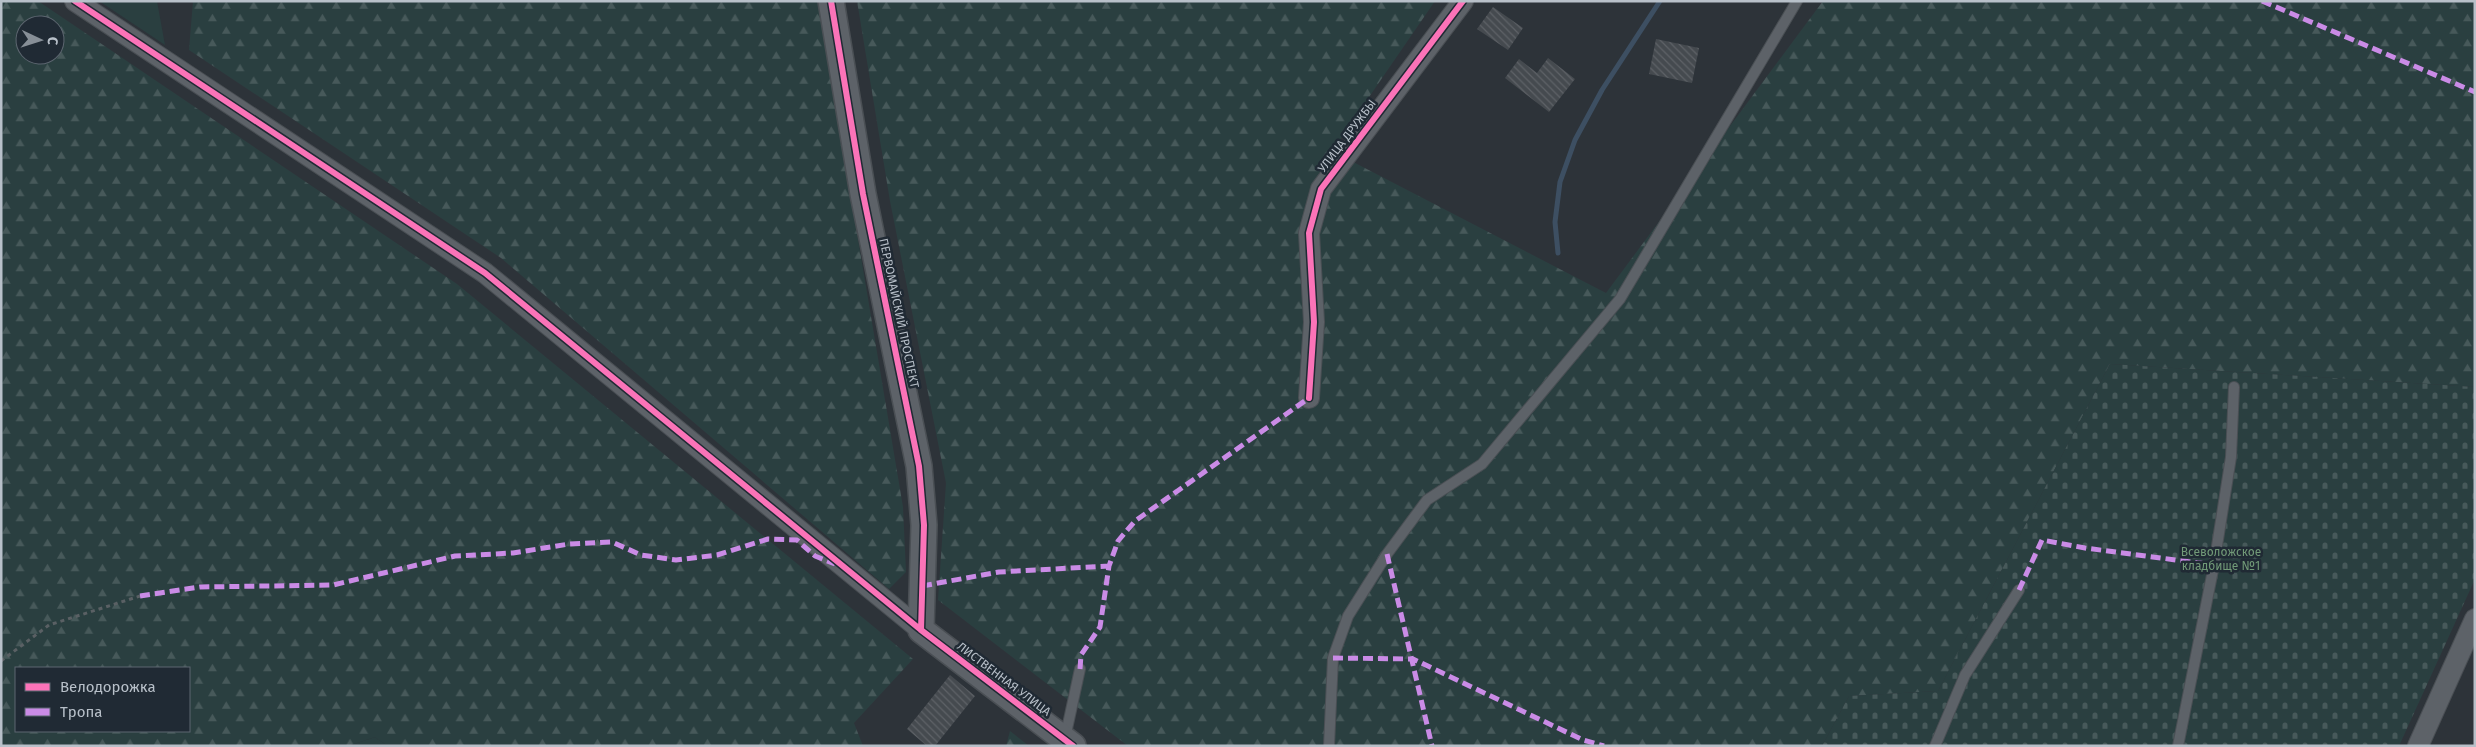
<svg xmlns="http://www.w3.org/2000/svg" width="2476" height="747" font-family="'Fira Sans',sans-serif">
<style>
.grass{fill:#2a3f40}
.forest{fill:url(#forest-firs);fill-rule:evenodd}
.cemetery{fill:url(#cemetery-stones)}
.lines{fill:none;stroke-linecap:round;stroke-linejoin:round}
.stream{stroke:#3d4f62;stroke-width:5}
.building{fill:url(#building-back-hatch)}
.service-casing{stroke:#4a4f54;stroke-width:12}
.minor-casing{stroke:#4a4f54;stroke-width:22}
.tertiary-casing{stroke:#4a4f54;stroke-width:28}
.path{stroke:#5a6064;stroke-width:3;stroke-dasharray:4 4;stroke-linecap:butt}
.service{stroke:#5d6268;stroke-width:10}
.minor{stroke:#5d6268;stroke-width:20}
.tertiary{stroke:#5d6268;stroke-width:25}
.quiet{stroke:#ca8be6;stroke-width:5;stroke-dasharray:10 5;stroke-linecap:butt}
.cycleway-casing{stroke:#202a34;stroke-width:9}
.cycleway{stroke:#fb73b8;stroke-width:6}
.labels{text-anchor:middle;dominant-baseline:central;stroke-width:5;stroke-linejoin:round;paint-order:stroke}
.street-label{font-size:12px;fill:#b8c0c9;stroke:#202a34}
.park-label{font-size:12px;fill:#719977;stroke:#202a34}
</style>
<defs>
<pattern id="forest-firs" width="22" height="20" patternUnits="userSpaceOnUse" patternTransform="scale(1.25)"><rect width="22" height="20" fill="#2a3f40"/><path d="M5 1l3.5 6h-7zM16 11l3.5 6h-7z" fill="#47595a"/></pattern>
<pattern id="cemetery-stones" width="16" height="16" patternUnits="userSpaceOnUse" patternTransform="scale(1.25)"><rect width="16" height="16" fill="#2a3f40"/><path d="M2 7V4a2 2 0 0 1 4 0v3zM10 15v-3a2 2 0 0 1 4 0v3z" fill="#47595a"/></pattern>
<pattern id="building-back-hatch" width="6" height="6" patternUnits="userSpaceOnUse" patternTransform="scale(1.25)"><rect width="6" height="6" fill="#454a4f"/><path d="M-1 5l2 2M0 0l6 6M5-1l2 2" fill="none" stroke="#5e6267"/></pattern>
</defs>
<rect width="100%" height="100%" fill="#2d3339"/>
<path class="grass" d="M 99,1 L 157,1 L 165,45 Z
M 375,737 L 388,746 L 348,746 Z"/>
<path class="forest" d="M 1,1 L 38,1 L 457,284 L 913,659 L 854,723 L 863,746 L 388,746 L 375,737 L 348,746 L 1,746 ZM 25,25 L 55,25 L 55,55 L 25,55 ZM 16,668 L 189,668 L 189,731 L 16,731 Z
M 193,1 L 818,1 L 903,507 L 906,572 L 889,589 L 501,258 L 189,50 Z
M 857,1 L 1435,1 L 1332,151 L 1606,293 L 1823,1 L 2475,1 L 2475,387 L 2110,364 L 1938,691 L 1849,696 L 1822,746 L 1128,746 L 938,600 L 946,483 L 890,201 Z
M 1010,731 L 1029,746 L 1006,746 Z"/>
<path class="cemetery" d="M 2110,364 L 2475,387 L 2475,579 L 2399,746 L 1822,746 L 1849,696 L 1938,691 Z"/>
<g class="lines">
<path class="stream" d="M 1558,253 L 1555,222 L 1560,182 L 1575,140 L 1602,90 L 1660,1"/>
</g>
<path class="building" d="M 1493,7 L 1523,28 L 1508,50 L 1477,29 Z
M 1656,39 L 1699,48 L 1692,83 L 1649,74 Z
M 1548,58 L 1575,79 L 1549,112 L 1505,78 L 1519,59 L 1537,73 Z
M 950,675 L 975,696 L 935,746 L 927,746 L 907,729 Z"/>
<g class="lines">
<defs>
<path id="service" d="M 1065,738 L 1080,669
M 1329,746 L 1333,658 L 1348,616 L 1387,554 L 1427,500 L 1482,464 L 1620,299 L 1797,1
M 1935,746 L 1965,675 L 2019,590
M 2178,746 L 2214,565 L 2231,457 L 2234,387"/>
<path id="minor" d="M 75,1 L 485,273 L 921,630
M 1309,398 L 1314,322 L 1309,233 L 1321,189 L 1463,1
M 2418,746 L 2475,619"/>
<path id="tertiary" d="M 831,1 L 863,194 L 919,466 L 924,525 L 921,630 L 1073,746"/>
</defs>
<use href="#service" class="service-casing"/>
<use href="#minor" class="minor-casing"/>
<use href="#tertiary" class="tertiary-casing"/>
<path class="path" d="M 1,661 L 49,625 L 140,596"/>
<use href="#service" class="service"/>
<use href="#minor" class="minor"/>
<use href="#tertiary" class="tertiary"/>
<path class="quiet" d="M 2262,1 L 2475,92
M 1387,554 L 1432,746
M 922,586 L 999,572 L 1109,566
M 2019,590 L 2042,540 L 2085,548 L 2214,565
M 140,596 L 200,587 L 333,585 L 455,556 L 513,553 L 569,544 L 612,542 L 641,555 L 676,560 L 717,555 L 768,539 L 797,540 L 815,556 L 835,564
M 1333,658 L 1413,659 L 1583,740 L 1604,746
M 1080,669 L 1081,655 L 1100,627 L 1109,566 L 1118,541 L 1135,521 L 1309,398 L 1309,394"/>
<defs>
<path id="cycleway" d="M 75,1 L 485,273 L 921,630 L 1073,746
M 831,1 L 863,194 L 919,466 L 924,525 L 921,630
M 1309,398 L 1314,322 L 1309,233 L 1321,189 L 1463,1"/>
</defs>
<use href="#cycleway" class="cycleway-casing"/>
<use href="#cycleway" class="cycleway"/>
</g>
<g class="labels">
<g class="street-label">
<text transform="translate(1347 136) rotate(-53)">УЛИЦА ДРУЖБЫ</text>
<text transform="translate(899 313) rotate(78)">ПЕРВОМАЙСКИЙ ПРОСПЕКТ</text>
<text transform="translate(1004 679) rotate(37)">ЛИСТВЕННАЯ УЛИЦА</text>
</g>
<g class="park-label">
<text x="2221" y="552">Всеволожское<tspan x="2221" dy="14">кладбище №1</tspan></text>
</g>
</g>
<rect width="2476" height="747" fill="none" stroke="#b8c0c9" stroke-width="5"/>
<rect x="15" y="667" width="175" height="65" fill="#202a34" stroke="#5d6670"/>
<rect x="25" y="683" width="25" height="8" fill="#fb73b8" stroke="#5d6670"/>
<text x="60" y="692" font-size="15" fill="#b8c0c9">Велодорожка</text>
<rect x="25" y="708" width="25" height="8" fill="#ca8be6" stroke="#5d6670"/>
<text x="60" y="717" font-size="15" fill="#b8c0c9">Тропа</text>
<g transform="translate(40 40) rotate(94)"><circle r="24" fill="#202a34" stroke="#5d6670"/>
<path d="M0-4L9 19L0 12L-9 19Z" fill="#878f97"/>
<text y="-8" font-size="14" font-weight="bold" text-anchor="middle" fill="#b8c0c9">С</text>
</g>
</svg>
